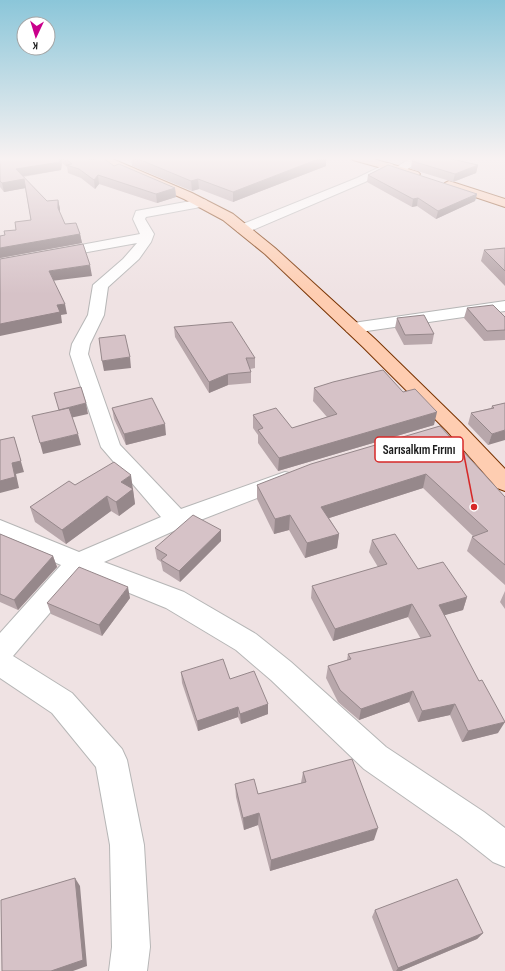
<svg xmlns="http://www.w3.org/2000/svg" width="505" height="971" font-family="'Sofia Sans Condensed',sans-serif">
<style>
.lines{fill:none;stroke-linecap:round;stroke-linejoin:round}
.street-casing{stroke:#b6b6b6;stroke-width:2}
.secondary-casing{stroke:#783200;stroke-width:2}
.street{fill:#fff;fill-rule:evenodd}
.secondary{fill:#fecdb1;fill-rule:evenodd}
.wall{fill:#b8a7ab}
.shaded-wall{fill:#96888b}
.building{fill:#d6c2c7;stroke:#96888b}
.leader{fill:none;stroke:#d62828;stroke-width:1.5}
.callout-dot{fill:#d62828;stroke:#fff;stroke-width:1.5}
.callout{fill:#fff;stroke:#d62828;stroke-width:1.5}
.callout-label{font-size:13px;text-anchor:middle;font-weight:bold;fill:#1d1d1d}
</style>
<rect width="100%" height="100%" fill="#efe2e3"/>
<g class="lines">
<defs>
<path id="street" d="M 411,158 L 424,158 L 403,172 L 395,172 L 393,170 L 395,168 Z
M 388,163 L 392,164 L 394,166 L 392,168 L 365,182 L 248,232 L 238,232 L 236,229 L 238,226 L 357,178 Z
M 202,199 L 206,200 L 208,203 L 206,206 L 146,217 L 145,219 L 154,234 L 151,242 L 139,259 L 108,287 L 104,315 L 90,344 L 88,354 L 120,445 L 181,509 L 285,472 L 293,474 L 296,479 L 293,484 L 185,526 L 104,562 L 184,592 L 256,634 L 291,662 L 386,747 L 484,812 L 505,828 L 505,867 L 493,862 L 460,836 L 364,769 L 271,680 L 236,650 L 166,608 L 83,574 L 13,656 L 72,693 L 122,749 L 127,760 L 144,845 L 150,947 L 147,971 L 109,971 L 112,947 L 110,845 L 96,767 L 52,713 L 0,678 L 0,633 L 61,565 L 0,539 L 0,520 L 79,552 L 161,517 L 101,447 L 70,354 L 72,344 L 88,315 L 93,285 L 123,259 L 137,243 L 0,268 L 0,260 L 140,234 L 133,219 L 136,211 Z
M 505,301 L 505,311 L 353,333 L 347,332 L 345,328 L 347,324 L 353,323 Z"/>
<path id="secondary" d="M 95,158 L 110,158 L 192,193 L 233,214 L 275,248 L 375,339 L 461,423 L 505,469 L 505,491 L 497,488 L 447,431 L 363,347 L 265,254 L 223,220 L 184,199 L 96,160 Z
M 352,158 L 370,158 L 418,172 L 420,174 L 418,176 L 414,177 L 353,160 Z
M 449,181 L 505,199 L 505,207 L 445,187 L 443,185 L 445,183 Z"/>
</defs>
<use href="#street" class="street-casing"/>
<use href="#secondary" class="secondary-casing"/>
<use href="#street" class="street"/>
<use href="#secondary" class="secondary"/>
</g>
<path class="wall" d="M 0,158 L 88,158 L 90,160 L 114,166 L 175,188 L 176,197 L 157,203 L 99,184 L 95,189 L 81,178 L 68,173 L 67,167 L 62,163 L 61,170 L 23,177 L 47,201 L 58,200 L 60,209 L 60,213 L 65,224 L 80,234 L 82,243 L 0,258 L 5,235 L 16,230 L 31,220 L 25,188 L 4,192 L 0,187 Z
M 131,158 L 326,158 L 326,166 L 233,202 L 199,189 L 192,191 L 132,166 Z
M 412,161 L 478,165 L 476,173 L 453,182 L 411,169 Z
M 368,175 L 477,194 L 475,201 L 436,219 L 417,206 L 412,207 L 367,182 Z
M 505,248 L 505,286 L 481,261 L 484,250 Z
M 467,308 L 505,317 L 505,340 L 484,341 L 464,318 Z
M 397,318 L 434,334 L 432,344 L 404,345 L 395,328 Z
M 174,327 L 255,358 L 255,368 L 250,369 L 251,372 L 251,383 L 228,385 L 209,393 L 175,337 Z
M 314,388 L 434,425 L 278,471 L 258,443 L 258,435 L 253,428 L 253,415 L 292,428 L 327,417 L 313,401 Z
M 505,403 L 488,445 L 468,424 L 471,413 L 491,408 L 492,406 Z
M 112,408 L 166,435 L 126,445 L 114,419 Z
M 440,426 L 505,497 L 505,585 L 467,551 L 472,537 L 473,536 L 423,488 L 329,518 L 339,534 L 337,548 L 305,558 L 289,530 L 274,534 L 257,499 L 257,485 Z
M 75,485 L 134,490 L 133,490 L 135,504 L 119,516 L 111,511 L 66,544 L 35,522 L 30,507 Z
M 221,530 L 221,541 L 180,582 L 163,571 L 161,562 L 157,559 L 155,548 Z
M 0,534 L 53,556 L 57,567 L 18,610 L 0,602 Z
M 372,540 L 418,569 L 467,597 L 463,610 L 444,615 L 498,733 L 462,742 L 450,715 L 418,722 L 409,702 L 359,720 L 338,702 L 326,678 L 328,666 L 347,660 L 348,654 L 421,639 L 408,617 L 333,641 L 311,598 L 312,586 L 378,567 L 369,552 Z
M 505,591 L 505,609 L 500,602 Z
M 130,598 L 102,636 L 51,614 L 47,603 Z
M 181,672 L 230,679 L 268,704 L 268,714 L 241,724 L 238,717 L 198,731 L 182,683 Z
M 303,772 L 374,840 L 270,871 L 258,825 L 244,830 L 236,797 L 235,784 L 258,794 L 301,783 Z
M 375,910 L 483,933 L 477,939 L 401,971 L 393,971 L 372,917 Z"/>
<path class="shaded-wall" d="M 60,158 L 61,158 L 62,163 L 61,170 L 18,177 L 16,169 Z
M 321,158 L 326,158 L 326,166 L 233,202 L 233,192 Z
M 478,165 L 476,173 L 453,182 L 455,174 Z
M 98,175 L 99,184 L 95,189 L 94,180 Z
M 24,179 L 26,188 L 4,192 L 2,183 Z
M 198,179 L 199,189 L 192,191 L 191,181 Z
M 175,188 L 176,197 L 157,203 L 156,194 Z
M 477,194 L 475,201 L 436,219 L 438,211 Z
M 418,198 L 417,206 L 412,207 L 413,199 Z
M 58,200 L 60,209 L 60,217 L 58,208 Z
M 80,234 L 82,243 L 0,258 L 0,248 Z
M 90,265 L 92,276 L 51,281 L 49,271 Z
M 65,304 L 67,314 L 61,315 L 62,323 L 0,336 L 0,324 L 57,305 Z
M 130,357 L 131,368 L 104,371 L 102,361 Z
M 228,374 L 228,385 L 209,393 L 209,382 Z
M 86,403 L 88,414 L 61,420 L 59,410 Z
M 437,412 L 434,425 L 278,471 L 279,458 Z
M 165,424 L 166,435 L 126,445 L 124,434 Z
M 505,430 L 505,440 L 488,445 L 492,434 Z
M 78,434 L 81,445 L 43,454 L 40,443 Z
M 14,437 L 24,472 L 16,474 L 19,488 L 0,493 L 0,481 L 12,463 Z
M 426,474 L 423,488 L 320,521 L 321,507 Z
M 131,475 L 135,504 L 119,516 L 116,502 L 121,482 Z
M 107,496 L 111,511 L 66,544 L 62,530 Z
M 290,515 L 289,530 L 274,534 L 275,519 Z
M 221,530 L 221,541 L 180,582 L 179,571 Z
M 339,534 L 337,548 L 305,558 L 307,543 Z
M 53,556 L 57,567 L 18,610 L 14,600 Z
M 128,587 L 130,598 L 102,636 L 99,625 Z
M 467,597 L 463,610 L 435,618 L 439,605 Z
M 412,604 L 408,617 L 333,641 L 335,629 Z
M 413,691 L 409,702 L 359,720 L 361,709 Z
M 268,704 L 268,714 L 241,724 L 240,714 Z
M 455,704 L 450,715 L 418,722 L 422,711 Z
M 238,707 L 238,717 L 198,731 L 197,721 Z
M 505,722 L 498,733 L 462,742 L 468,731 Z
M 259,813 L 258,825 L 244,830 L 243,818 Z
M 378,828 L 374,840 L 270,871 L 271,860 Z
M 75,878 L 80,886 L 87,966 L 73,971 L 51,971 Z
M 483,933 L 477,939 L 401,971 L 396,971 L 398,968 Z"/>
<path class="building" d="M 0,158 L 60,158 L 60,162 L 16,169 L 47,201 L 58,200 L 58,208 L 65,224 L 76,223 L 80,234 L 0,248 L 0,236 L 5,235 L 4,231 L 16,230 L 15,222 L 31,220 L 24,179 L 2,183 L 0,181 Z
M 65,158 L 88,158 L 90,160 L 99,158 L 103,158 L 114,166 L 119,164 L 175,188 L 156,194 L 98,175 L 94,180 L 79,169 L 66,165 L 72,164 Z
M 136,158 L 321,158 L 233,192 L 198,179 L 191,181 Z
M 416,158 L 447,158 L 478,165 L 455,174 L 412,161 Z
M 388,165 L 477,194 L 438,211 L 418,198 L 413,199 L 368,175 Z
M 83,244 L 90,265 L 49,271 L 65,304 L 57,305 L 60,312 L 0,324 L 0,259 Z
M 505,248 L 505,271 L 484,250 Z
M 493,305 L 505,317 L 505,330 L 487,331 L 467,308 Z
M 424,315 L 434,334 L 405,335 L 397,318 Z
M 232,322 L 255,358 L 246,358 L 251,372 L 228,374 L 209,382 L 174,327 Z
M 125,335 L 130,357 L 102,361 L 99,338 Z
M 383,370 L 403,392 L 415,389 L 437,412 L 279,458 L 258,430 L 263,428 L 253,415 L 276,408 L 292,428 L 337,414 L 314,388 L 333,382 Z
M 81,387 L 86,403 L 59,410 L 54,393 Z
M 152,398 L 165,424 L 124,434 L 112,408 Z
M 505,403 L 505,430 L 492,434 L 471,413 L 494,408 L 492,406 Z
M 69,408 L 78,434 L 40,443 L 32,416 Z
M 440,426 L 505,497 L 505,565 L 472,537 L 488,531 L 426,474 L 321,507 L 339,534 L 307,543 L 290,515 L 275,519 L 257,485 L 311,464 Z
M 14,437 L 21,461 L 12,463 L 15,477 L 0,481 L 0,440 Z
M 114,462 L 131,475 L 121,482 L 133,489 L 116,502 L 107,496 L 62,530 L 30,507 L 69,481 L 75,485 Z
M 193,515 L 221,530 L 179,571 L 161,560 L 167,555 L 155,548 Z
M 0,534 L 53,556 L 14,600 L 0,594 Z
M 395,534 L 418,569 L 443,562 L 467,597 L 439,605 L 479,681 L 482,680 L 505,722 L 468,731 L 455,704 L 422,711 L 413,691 L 361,709 L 340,690 L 328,666 L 351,659 L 348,654 L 431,636 L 412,604 L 335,629 L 312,586 L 387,564 L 372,540 Z
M 79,567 L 128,587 L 99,625 L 47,603 Z
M 223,659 L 230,679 L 254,671 L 268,704 L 240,714 L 238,707 L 197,721 L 181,672 Z
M 352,759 L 378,828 L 271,860 L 259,813 L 243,818 L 235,784 L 254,779 L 258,794 L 306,782 L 303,772 Z
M 75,878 L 83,960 L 51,971 L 2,971 L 1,900 Z
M 457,879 L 483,933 L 398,968 L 375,910 Z"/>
<linearGradient id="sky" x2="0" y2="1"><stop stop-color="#8bc6d9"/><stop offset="0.54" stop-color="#f8f2f2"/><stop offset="1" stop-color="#f8f2f2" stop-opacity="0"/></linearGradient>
<rect width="505" height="294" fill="url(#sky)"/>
<path class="leader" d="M474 507L463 450"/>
<circle class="callout-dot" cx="474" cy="507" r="4"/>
<rect class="callout" x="375" y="437" width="88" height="25" rx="4"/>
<g class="callout-label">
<text x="419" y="454">Sarısalkım Fırını</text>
</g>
<g transform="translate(36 36) rotate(184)"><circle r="19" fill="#ffffff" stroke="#a5a5a5"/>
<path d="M0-3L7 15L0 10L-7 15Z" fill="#ca008c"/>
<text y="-6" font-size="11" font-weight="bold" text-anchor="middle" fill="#1d1d1d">K</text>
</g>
</svg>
